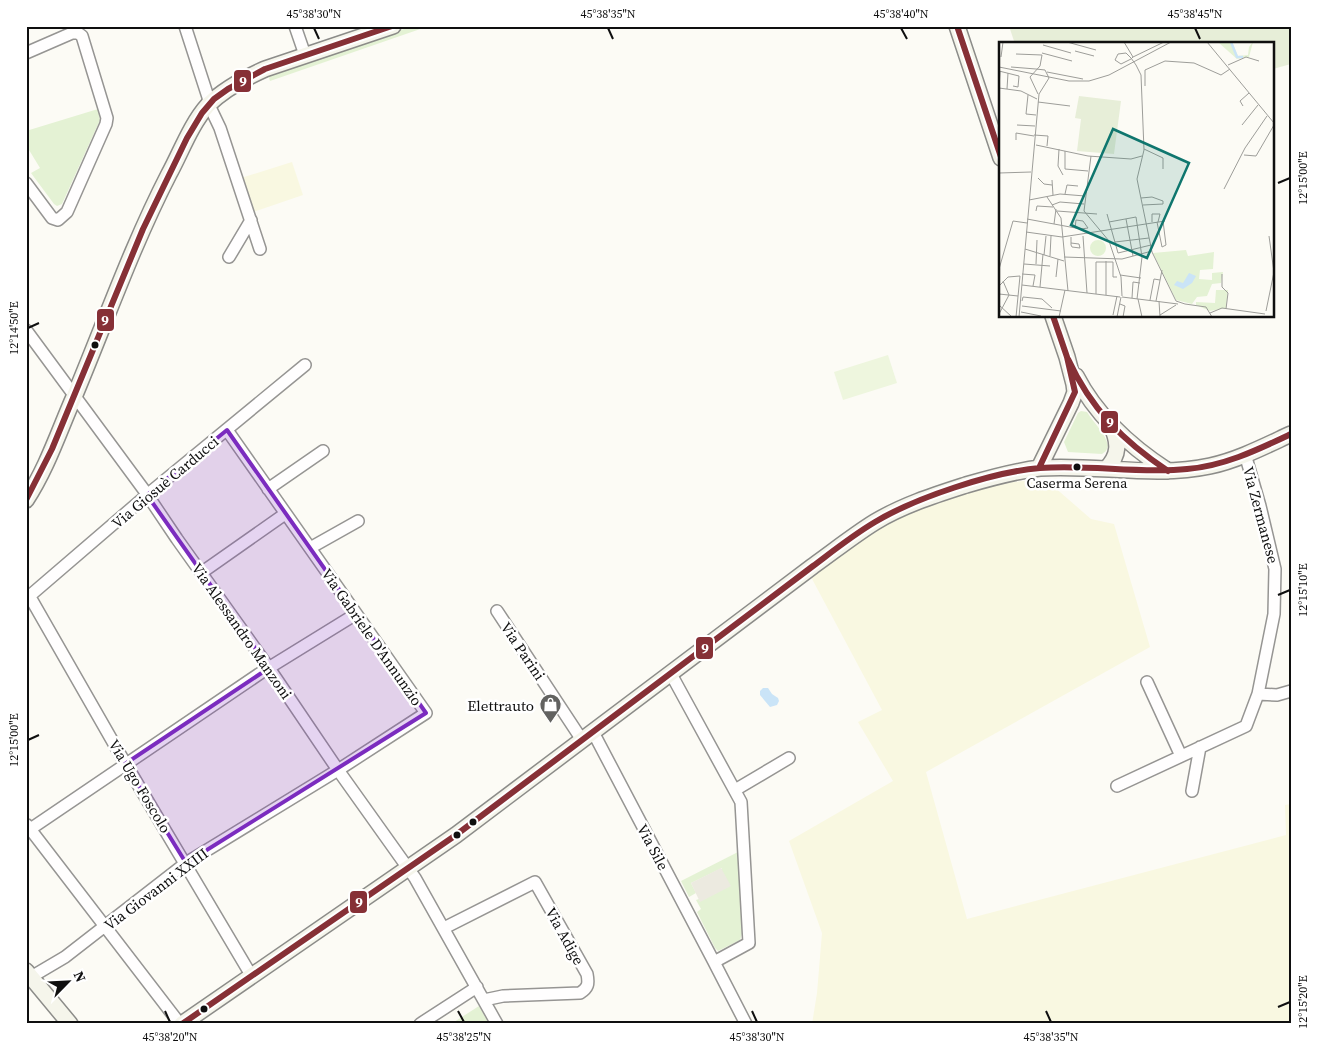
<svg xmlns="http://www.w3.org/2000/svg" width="1317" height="1050" font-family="'Source Serif 4',serif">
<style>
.farmland{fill:#f9f8e1}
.green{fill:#e4f2d4}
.cemetery{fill:#e7eed8}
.pitch{fill:#eef6de}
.plaza{fill:#eceae0}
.water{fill:#cae4f7}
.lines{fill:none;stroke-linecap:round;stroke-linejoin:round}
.street-casing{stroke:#969593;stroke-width:14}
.secondary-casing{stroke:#8c8c89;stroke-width:18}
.street{stroke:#fffefe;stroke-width:11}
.secondary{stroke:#f5f5eb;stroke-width:15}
.bus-1-casing{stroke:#fff;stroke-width:10}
.bus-1{stroke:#863036;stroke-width:6}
.marked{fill:#7b2cbf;fill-opacity:0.2;stroke:#7b2cbf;stroke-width:4;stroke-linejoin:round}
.ticks{fill:none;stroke:#0f0f0f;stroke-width:2}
.bus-dot{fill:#0f0f0f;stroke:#fff;stroke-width:2}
.labels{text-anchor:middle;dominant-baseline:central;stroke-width:5;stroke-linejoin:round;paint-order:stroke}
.bus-label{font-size:14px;fill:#0f0f0f;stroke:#fff}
.street-label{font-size:15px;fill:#0f0f0f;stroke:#fff}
.poi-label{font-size:15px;fill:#0f0f0f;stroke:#fff;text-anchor:end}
.inset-river{fill:none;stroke:#cae4f7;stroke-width:2.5}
.inset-road{fill:none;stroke:#9d9d99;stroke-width:1}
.view{fill:#0f766e;fill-opacity:0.15;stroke:#0f766e;stroke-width:2.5}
.inset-edge{fill:none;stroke:#0f0f0f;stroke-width:2.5}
.line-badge{stroke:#fff;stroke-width:2}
.badge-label{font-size:14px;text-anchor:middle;font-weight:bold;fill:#fff}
.neatline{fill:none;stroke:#0f0f0f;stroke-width:2}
.ticks-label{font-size:12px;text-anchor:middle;fill:#0f0f0f}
</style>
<rect width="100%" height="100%" fill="#fcfbf5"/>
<path class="farmland" d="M 292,162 L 303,195 L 253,212 L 241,178 Z
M 1045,479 L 1091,519 L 1114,524 L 1150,647 L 926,772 L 967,919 L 1286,835 L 1285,805 L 1291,804 L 1291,1024 L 812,1024 L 817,993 L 822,933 L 789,841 L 893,781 L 858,722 L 882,710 L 811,577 L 882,526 L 898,517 L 980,489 L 1013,482 Z"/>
<path class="green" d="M 413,26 L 429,26 L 270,81 L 268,75 Z
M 98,109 L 100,120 L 62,204 L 57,206 L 54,204 L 31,173 L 40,168 L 26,145 L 26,131 Z
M 1081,411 L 1087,412 C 1094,424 1106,433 1108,446 L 1106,451 L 1102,454 L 1068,452 L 1064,442 L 1078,413 Z
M 738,852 L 742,934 L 740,940 L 718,951 L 715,948 L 697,912 L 701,909 L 696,900 L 699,899 L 700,901 L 722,868 L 691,883 L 696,893 L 689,897 L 681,881 Z
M 479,1006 L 489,1024 L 451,1024 Z"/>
<path class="cemetery" d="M 1009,26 L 1291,26 L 1291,64 L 1273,69 L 1273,44 L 1015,44 Z"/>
<path class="pitch" d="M 888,355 L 897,383 L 843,400 L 834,372 Z"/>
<path class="plaza" d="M 721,868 L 731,886 L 700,902 L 691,883 Z"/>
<path class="water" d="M 763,688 L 768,688 L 772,694 L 778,698 L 779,701 L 777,705 L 770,707 L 760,695 L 760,691 Z"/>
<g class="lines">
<defs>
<path id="street" d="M 185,26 L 208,97 L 209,105 L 220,128 L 260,249
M 295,26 L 305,55
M 26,53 L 72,33 L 78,33 L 82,36 L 107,118 L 106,124 L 67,212 L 58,220 L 52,218 L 26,183
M 229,257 L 251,220
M 26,330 L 144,490 L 177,539 L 269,668 L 338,770 L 415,878 L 497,1024
M 268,489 L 323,451
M 310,548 L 358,521
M 201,573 L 285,514
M 30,597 L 121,756 L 251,975
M 26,599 L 147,495 L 305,365
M 497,611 L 582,740
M 1147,682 L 1181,756
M 1258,694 L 1277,695 L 1291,691
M 593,732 L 714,962 L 749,943 L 741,802 L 671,674
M 1117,786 L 1246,726 L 1258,694 L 1274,614 L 1275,569 L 1260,506 L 1245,454
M 735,790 L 789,758
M 1192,791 L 1200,747
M 27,825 L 180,1024
M 26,832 L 262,672 L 356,614
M 444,928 L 535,882 L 587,974 C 589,984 588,988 580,993 L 503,996 L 484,1000
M 714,962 L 746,1024
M 26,980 L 65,957 L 186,863 L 338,770 L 426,713 L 227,430
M 420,1024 L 477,987"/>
<path id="secondary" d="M 957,26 L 1001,158
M 1076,376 C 1096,415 1131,447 1168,471
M 1039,468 L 1071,403 L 1075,392 L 1074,384 L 1067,357 L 1053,316
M 1106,469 C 1120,455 1119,442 1111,425
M 26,500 C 47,468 59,431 74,397 C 105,323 132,246 169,174 C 181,152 191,124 208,105 C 224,89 245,78 265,69 L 393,26
M 26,971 L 70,1024
M 182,1024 L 456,835 L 813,566 C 834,551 854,535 875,522 C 903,505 935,495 966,485 C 990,478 1015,471 1040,468 C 1096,464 1154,478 1210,466 C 1238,460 1265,446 1291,434"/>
</defs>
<use href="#street" class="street-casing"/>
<use href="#secondary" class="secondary-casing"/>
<use href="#street" class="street"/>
<use href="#secondary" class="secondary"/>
<defs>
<path id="bus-1" d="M 957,26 L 1001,157
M 1068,359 C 1091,409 1123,441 1168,471
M 1039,468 L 1075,392 L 1067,357 L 1053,316
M 26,500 L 52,449 L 143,229 L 187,138 L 202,113 L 214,99 L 228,89 L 265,69 L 392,26
M 182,1024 L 456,835 L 813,566 C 833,551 853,535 875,522 C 915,498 992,472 1040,468 C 1089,464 1138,474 1187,469 C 1224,466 1257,450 1291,434"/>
</defs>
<use href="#bus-1" class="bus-1-casing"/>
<use href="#bus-1" class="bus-1"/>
</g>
<path class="marked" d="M 227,430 L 426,713 L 186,863 L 125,764 L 269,668 L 147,495 Z"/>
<path class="ticks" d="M 314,28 L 319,39M 608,28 L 613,39M 901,28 L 907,39M 1195,28 L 1200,39M 1278,183 L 1290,178M 28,328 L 39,323M 1278,595 L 1290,590M 28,740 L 39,735M 1278,1007 L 1290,1002M 165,1011 L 170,1022M 458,1011 L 464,1022M 752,1011 L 757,1022M 1046,1011 L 1051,1022"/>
<defs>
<symbol id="shop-pin" viewBox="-11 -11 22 30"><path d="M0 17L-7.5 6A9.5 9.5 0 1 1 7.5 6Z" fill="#626260" stroke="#fff"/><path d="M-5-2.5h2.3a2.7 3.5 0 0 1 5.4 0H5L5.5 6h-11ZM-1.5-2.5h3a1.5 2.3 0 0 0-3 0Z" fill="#fff"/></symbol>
</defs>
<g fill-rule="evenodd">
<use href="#shop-pin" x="538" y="692" width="25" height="34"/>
</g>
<g class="bus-dot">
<circle cx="95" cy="345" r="4.5"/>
<circle cx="1077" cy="467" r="4.5"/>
<circle cx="473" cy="822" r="4.5"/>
<circle cx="457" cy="835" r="4.5"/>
<circle cx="204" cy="1009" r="4.5"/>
</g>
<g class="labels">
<g class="bus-label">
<text x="1077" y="483">Caserma Serena</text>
</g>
<g class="street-label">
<text transform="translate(165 482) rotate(-40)">Via Giosuè Carducci</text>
<text transform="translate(1261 515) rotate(75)">Via Zermanese</text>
<text transform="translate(242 631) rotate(55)">Via Alessandro Manzoni</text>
<text transform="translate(372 637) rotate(55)">Via Gabriele D'Annunzio</text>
<text transform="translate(523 651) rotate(56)">Via Parini</text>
<text transform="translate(140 786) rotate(59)">Via Ugo Foscolo</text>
<text transform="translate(653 847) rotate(62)">Via Sile</text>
<text transform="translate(156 889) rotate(-37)">Via Giovanni XXIII</text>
<text transform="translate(565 936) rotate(61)">Via Adige</text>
</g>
<g class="poi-label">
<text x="534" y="705">Elettrauto</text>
</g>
</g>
<g transform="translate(999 42)">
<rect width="275" height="275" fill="#fcfbf5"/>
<path d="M 219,0 L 233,0 L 239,14 L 249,13 L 250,5 L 254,0 L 250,15 L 238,17 ZM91 206a8 8 0 1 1 16 0a8 8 0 1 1-16 0ZM 187,208 L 189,214 L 215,210 L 214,227 L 201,228 L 200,237 L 213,238 L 213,231 L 224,230 L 222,241 L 213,242 L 208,254 L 198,255 L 193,262 L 177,258 L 154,211 ZM 217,248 L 229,248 L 227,266 L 211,269 L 197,263 L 197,260 L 216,261 Z" fill="#e4f2d4"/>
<path d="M 80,54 L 122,59 L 115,112 L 78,109 L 82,77 L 76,76 Z" fill="#e7eed8"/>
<path d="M 190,231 L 197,234 L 193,241 L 184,247 L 175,243 L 178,239 L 184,241 Z" fill="#cae4f7"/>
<path class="inset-river" d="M 232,0 L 238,15 L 244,15"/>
<path class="inset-road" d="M 68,0 L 97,8M 125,0 L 134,15M 165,0 L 134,15 L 132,17 L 122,22 L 116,18 L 119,12 L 127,11 L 132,16 L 137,23 L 142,33 L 145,108 L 138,137 L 153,210 L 177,259 L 186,262M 208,0 L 275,81M 44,3 L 72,11M 76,9 L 95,14M 43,11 L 73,19M 17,12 L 43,13M 2,15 L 4,0M 229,23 L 247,15 L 260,19M 0,25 L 70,39 L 90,39 L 110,33 L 172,0M 12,25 L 37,27M 0,29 L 20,34 L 19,45 L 14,44M 48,30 L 84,37M 146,44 L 146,28 L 166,19 L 195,21 L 222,33 L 231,27M 0,46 L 22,49 L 38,57M 0,46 L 1,29M 8,47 L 9,31M 39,52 L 31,35 L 41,24 L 43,13M 29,53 L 27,72 L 37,73M 39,60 L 71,64M 244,64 L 241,59 L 250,51M 18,83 L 36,84M 243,83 L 259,63M 35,93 L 49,94 L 48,104M 17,98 L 17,91 L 35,94M 37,103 L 89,114 L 132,117 L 143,114M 60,107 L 59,124 L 64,133M 145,107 L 164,116 L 164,127M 66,109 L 66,127 L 89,129M 245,113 L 257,114 L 275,83M 92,114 L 85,169 L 110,199 L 122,235 L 123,254M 0,131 L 32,130M 39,136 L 45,142 L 53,143M 53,138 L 54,153M 225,147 L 246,106 L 268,74M 66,152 L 68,143 L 79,144M 48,155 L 62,176 L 69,249M 142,156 L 153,155 L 164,159 L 164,162 L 144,163M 30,158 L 61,152 L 86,154M 53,163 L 61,160 L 85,162M 37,169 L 38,164 L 54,165M 58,169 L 98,172M 108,172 L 119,211 L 152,203M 28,177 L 82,187 L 89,186 L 84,179 L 77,178 L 76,186M 127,177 L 134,214M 110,180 L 137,175 L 143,215 L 138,257M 153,180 L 153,172 L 161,172 L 159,180M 158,180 L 163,205 L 167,203 L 164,179M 55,182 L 57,167M 27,190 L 63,195 L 166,179M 84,194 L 88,251M 72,195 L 72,203 L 73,205 L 81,206 L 80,202 L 72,201M 116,200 L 150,196M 26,207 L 65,219M 45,213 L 47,194M 51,214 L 52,194M 65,215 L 123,217 L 153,209M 25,222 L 51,224M 37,222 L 38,198M 0,227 L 14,179 L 28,181M 23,232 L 36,233 L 34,244M 223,232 L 223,245 L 229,251 L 227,267M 121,233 L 142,236M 57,235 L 59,217M 23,243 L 121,255M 0,244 L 9,235 L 21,234 L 17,275M 41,245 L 44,212M 0,252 L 19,254M 97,252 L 97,220 L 114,220 L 114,235 L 118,235M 107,253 L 107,219M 123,255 L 179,262M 133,256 L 134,240 L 141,241M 139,257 L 143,275M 151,258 L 155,237 L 161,238M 23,259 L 24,255 L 43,257 L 53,266M 157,259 L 163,228M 160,259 L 161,275M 121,262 L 126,264 L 124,275M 186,262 L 207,265 L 213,275M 0,263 L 13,275M 23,264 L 62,269M 267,269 L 275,230 L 270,194M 22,270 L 42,274M 211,271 L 223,266 L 266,272M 0,272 L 10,253 L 4,239M 114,273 L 118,254M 161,273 L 177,263M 20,275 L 40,52 L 50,36 L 46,28 L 37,27M 60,275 L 66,248M 118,275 L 122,255"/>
<path class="view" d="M 114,87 L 190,121 L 148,216 L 72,183 Z"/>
<rect width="275" height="275" class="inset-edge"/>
</g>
<g class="line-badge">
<rect x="233" y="69" width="19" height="24" rx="5" fill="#863036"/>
<rect x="96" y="308" width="19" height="24" rx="5" fill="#863036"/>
<rect x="1100" y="410" width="19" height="24" rx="5" fill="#863036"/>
<rect x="695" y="636" width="19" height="24" rx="5" fill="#863036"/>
<rect x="349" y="890" width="19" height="24" rx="5" fill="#863036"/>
</g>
<g class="badge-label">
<text x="243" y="86">9</text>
<text x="105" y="325">9</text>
<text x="1110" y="427">9</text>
<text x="705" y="653">9</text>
<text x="359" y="907">9</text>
</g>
<rect width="1317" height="1050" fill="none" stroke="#ffffff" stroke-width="55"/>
<g transform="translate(68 982) rotate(66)" stroke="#ffffff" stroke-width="4" paint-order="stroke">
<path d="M0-4L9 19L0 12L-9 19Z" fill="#0f0f0f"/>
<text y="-8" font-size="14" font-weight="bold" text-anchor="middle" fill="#0f0f0f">N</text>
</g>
<rect x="28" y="28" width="1262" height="994" class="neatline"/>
<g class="ticks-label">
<text x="314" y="18">45°38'30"N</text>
<text x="608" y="18">45°38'35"N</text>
<text x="901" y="18">45°38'40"N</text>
<text x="1195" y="18">45°38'45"N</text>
<text transform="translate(1303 178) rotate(-90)" y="4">12°15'00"E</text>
<text transform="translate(14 328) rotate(-90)" y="4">12°14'50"E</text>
<text transform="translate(1303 590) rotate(-90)" y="4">12°15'10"E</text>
<text transform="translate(14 740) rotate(-90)" y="4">12°15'00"E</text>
<text transform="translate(1303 1002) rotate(-90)" y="4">12°15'20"E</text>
<text x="170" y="1041">45°38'20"N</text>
<text x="464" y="1041">45°38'25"N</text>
<text x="757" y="1041">45°38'30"N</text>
<text x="1051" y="1041">45°38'35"N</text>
</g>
</svg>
